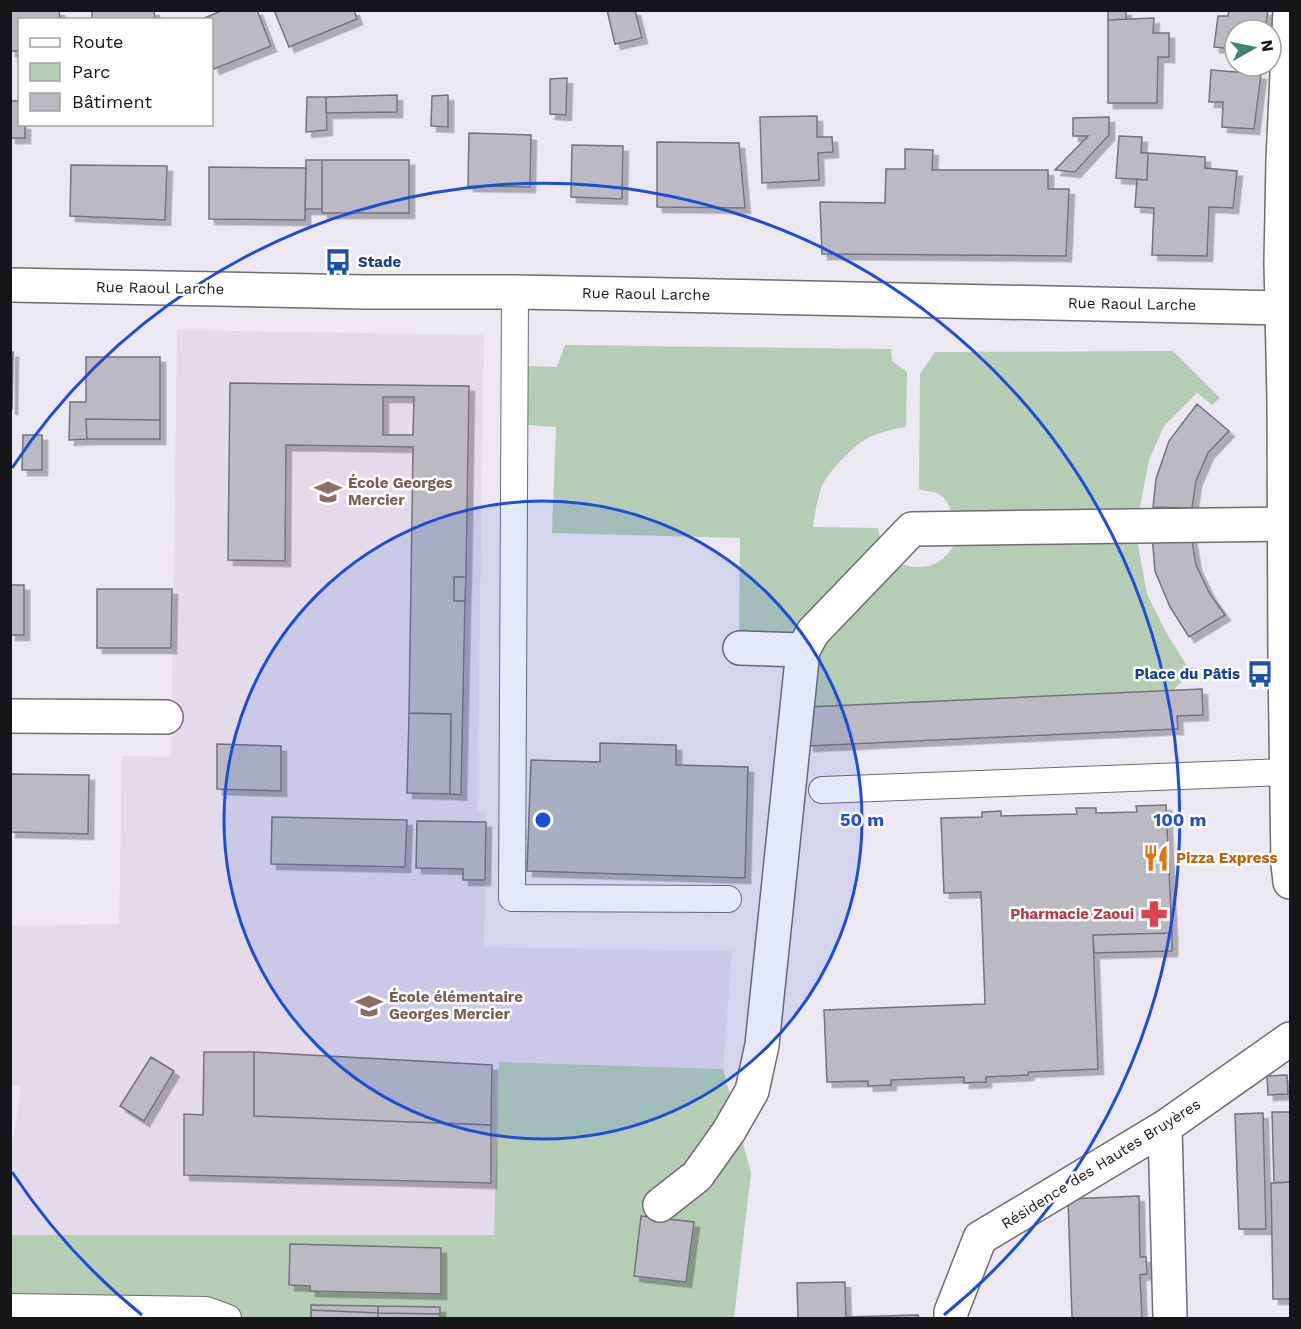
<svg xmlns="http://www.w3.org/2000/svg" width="1301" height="1329" font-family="'Work Sans',sans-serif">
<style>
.built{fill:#e3dbea}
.green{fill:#b4cdb4}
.building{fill:#bbbac3;stroke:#73737b;stroke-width:1.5;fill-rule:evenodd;filter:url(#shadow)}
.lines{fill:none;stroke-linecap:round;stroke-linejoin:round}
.service-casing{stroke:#706c73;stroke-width:28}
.pedestrian-casing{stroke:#706c73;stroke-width:36}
.minor-casing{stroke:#706c73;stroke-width:36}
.tertiary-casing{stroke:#706c73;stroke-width:36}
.service{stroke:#fff;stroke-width:26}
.pedestrian{stroke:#fff;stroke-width:33}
.minor{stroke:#fff;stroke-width:33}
.tertiary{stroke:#fff;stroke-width:33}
.ring{fill:none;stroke:#1d4ed8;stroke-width:3}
.labels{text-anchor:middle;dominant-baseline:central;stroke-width:5;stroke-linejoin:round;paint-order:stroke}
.transit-label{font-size:15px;font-weight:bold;fill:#164399;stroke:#fff;text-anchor:start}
.street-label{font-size:15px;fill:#161518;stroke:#fff}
.education-label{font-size:15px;font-weight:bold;fill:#785e54;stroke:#fff;text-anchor:start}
.food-label{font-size:15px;font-weight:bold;fill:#c56008;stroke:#fff;text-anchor:start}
.health-label{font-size:15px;font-weight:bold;fill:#be3a42;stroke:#fff;text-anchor:end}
.centre{fill:#1d4ed8;stroke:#fff;stroke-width:3}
.ring-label{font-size:18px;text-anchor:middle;font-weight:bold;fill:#1d4ed8;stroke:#fff;stroke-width:5;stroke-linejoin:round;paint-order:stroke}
</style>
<defs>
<filter id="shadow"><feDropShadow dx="5.5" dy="5.5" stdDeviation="0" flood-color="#0004"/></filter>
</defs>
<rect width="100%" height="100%" fill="#ece8f1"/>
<path class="built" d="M 177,330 L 484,335 L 477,812 L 486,813 L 484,947 L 732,951 L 723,1069 L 500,1062 L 495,1235 L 11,1235 L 11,1155 L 21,1086 L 11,1086 L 10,926 L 119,924 L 122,756 L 171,757 Z"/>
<path class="green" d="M 565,345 L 891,349 L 892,361 L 907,372 L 906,427 C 893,429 879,432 866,439 C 853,446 828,472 822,486 C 817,499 815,513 813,527 L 878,528 L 882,547 L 799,635 L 739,638 L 740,538 L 552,533 L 556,427 L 528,425 L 528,366 L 557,367 Z
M 1173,351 L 1220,398 L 1212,405 L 1197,393 L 1164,426 L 1149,460 L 1139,512 L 953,517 C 950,506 946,496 934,492 C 929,491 924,491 919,489 L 920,374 L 935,352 Z
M 1137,540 L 1147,594 L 1167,634 L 1186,664 L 1196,669 L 1173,690 L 808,707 L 816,652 L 899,564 C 925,571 941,567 956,542 Z
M 499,1062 L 723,1069 L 751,1173 L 734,1318 L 11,1318 L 11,1235 L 494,1235 Z"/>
<path class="building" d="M 10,10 L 59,10 L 60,20 L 20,20 L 20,51 L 10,51 Z
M 92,10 L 154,10 L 155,20 L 92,20 Z
M 223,10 L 257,10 L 271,46 L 214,69 L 212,63 L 212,20 L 200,20 Z
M 274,10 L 354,10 L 357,19 L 289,47 Z
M 607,10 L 635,10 L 642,38 L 615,44 Z
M 1108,10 L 1126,10 L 1126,19 L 1108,20 Z
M 1229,10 L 1268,10 L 1265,30 L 1235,30 L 1235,49 L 1214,47 L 1218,16 L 1228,16 Z
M 1154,18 L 1153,33 L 1169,33 L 1169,57 L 1158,57 L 1157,103 L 1108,103 L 1108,20 Z
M 1211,70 L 1261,74 L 1254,129 L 1222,127 L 1223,102 L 1209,102 Z
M 567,78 L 566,115 L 550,114 L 550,79 Z
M 397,95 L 397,112 L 326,113 L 326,97 Z
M 448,95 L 448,127 L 431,126 L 432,96 Z
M 307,97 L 326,97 L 327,130 L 306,132 Z
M 10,101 L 20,101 L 20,124 L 25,124 L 25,138 L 10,138 Z
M 817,116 L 817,137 L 832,137 L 833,152 L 818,153 L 819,180 L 762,183 L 760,117 Z
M 1109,117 L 1109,135 L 1075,172 L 1055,170 L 1088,136 L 1073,136 L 1073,118 Z
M 469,133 L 531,135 L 530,187 L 468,186 Z
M 1119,136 L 1142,137 L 1141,153 L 1148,153 L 1147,180 L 1116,178 Z
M 657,142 L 739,143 L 745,208 L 657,207 Z
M 572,145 L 623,146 L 622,199 L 571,197 Z
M 905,149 L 933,150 L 932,170 L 1048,170 L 1048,189 L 1069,189 L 1066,256 L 822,254 L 820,202 L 885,203 L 886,169 L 905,169 Z
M 1148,153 L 1205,157 L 1205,168 L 1237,171 L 1233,208 L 1209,207 L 1207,256 L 1152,255 L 1154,208 L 1135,207 L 1137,179 L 1147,180 Z
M 306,160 L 322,160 L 322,209 L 305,209 Z
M 322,160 L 409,160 L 409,213 L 322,213 Z
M 71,165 L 167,166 L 165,220 L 70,216 Z
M 209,167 L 306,168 L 305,220 L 209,219 Z
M 10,352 L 13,352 L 12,409 L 10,408 Z
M 86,357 L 160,357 L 160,420 L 86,419 L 87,439 L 69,440 L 70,402 L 86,402 Z
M 230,383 L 469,386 L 466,577 L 454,577 L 454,601 L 465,601 L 461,795 L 450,794 L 451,714 L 409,713 L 413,447 L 286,445 L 285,561 L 228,560 ZM 383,397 L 414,397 L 413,435 L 383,435 Z
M 1197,404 L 1229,431 L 1208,453 L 1196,481 L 1192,508 L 1153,507 L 1156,479 L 1169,441 Z
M 86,419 L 160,420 L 160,439 L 87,439 Z
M 23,435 L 42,435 L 42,470 L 22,470 Z
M 1152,535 L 1191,535 L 1196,565 L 1210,594 L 1225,615 L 1189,637 L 1170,607 L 1155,571 Z
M 454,577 L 466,577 L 465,601 L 454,601 Z
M 10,585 L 24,585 L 24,635 L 10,635 Z
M 97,589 L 172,589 L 171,648 L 97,648 Z
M 1202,689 L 1203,715 L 1177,716 L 1178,729 L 808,746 L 808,707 Z
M 409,713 L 451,714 L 450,794 L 407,793 Z
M 600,743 L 676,745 L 676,765 L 748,767 L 745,878 L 527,871 L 531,760 L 600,762 Z
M 217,744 L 281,746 L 281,791 L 217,789 Z
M 10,774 L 89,775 L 88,834 L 10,832 Z
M 1166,805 L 1172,933 L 1093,935 L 1098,1069 L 1029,1072 L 1028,1075 L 986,1077 L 986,1082 L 964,1083 L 964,1077 L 891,1080 L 891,1085 L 868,1086 L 868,1081 L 827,1082 L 824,1010 L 985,1004 L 981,892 L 944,893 L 941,818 L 982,817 L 982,812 L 1001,811 L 1001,816 L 1077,814 L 1076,808 L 1096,808 L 1096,813 L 1137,812 L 1136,806 Z
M 272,817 L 407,820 L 405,867 L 271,864 Z
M 417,821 L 486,822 L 485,880 L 463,880 L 463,869 L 416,868 Z
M 1172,933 L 1172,951 L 1094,953 L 1093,935 Z
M 204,1052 L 254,1052 L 254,1116 L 491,1125 L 491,1183 L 184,1175 L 184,1114 L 203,1115 Z
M 254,1052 L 492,1065 L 491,1125 L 254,1116 Z
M 151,1057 L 174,1071 L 144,1121 L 120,1106 Z
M 1287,1075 L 1288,1094 L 1268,1095 L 1267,1076 Z
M 1272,1112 L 1290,1112 L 1290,1182 L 1274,1183 Z
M 1263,1113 L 1266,1229 L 1239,1229 L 1235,1114 Z
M 1290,1182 L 1290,1299 L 1273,1299 L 1271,1183 Z
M 1139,1196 L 1140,1257 L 1146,1257 L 1147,1274 L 1140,1275 L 1142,1318 L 1072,1318 L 1068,1199 Z
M 641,1216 L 694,1222 L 686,1282 L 634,1276 Z
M 290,1244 L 441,1248 L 441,1294 L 310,1291 L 310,1286 L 289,1285 Z
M 845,1282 L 846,1317 L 918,1315 L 919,1318 L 798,1318 L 797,1283 Z
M 311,1305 L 378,1306 L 378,1313 L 311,1310 Z
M 378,1306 L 440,1307 L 440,1314 L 378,1313 Z
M 311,1310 L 378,1313 L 378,1318 L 311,1318 Z
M 378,1313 L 440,1314 L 440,1318 L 378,1318 Z"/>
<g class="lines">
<defs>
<path id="service" d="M 515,292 L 512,898 L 728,899
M 822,790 L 1287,772
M 10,1307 L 206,1310 L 228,1318"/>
<path id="pedestrian" d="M 740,648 L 803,650
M 660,1205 L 697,1176 L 729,1131 L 752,1091 L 762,1045 L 803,650 L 813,632 L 912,529 L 1285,524"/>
<path id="minor" d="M 10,285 L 365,292 L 515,292 L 624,294 L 1282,308
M 10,716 L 166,717
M 1165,1127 L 1170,1318
M 951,1318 L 951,1312 L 980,1238 L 1165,1127 L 1290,1039"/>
<path id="tertiary" d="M 1290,10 L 1283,160 L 1281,263 L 1284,399 L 1285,661 L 1288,864 L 1290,882"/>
</defs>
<use href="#service" class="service-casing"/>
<use href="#pedestrian" class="pedestrian-casing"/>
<use href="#minor" class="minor-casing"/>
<use href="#tertiary" class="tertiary-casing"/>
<use href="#service" class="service"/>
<use href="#pedestrian" class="pedestrian"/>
<use href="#minor" class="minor"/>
<use href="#tertiary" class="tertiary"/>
</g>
<circle cx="543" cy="820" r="319" fill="#1d4ed8" fill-opacity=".12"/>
<g class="ring">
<circle cx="543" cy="820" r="319"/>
<path d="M142 1315A637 637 0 0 1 12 1172M12 468A637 637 0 1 1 944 1315"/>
</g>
<defs>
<symbol id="bus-bare" viewBox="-9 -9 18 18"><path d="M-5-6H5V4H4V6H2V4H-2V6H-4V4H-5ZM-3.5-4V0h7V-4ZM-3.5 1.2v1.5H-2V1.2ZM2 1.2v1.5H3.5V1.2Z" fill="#1a4fb4" stroke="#fff" stroke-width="2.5" paint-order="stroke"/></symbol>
<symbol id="school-bare" viewBox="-9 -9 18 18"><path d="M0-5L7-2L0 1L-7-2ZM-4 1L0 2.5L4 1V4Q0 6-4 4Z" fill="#8d6e63" stroke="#fff" stroke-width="2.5" paint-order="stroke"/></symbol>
<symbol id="restaurant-bare" viewBox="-9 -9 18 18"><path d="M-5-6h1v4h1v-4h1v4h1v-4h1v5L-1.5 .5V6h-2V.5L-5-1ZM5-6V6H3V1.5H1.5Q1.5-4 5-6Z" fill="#e8710a" stroke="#fff" stroke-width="2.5" paint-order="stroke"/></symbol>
<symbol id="pharmacy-bare" viewBox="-9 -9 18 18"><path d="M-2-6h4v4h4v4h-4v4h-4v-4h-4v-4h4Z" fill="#e0444e" stroke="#fff" stroke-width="2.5" paint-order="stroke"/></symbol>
</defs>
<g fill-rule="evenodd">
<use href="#bus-bare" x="319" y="243" width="38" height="38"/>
<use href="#school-bare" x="309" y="473" width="38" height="38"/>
<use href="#bus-bare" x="1241" y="655" width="38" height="38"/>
<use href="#restaurant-bare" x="1137" y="839" width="38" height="38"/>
<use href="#pharmacy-bare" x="1135" y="895" width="38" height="38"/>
<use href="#school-bare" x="350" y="987" width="38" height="38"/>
</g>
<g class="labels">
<g class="transit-label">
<text x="358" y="262">Stade</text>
<text x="1240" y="674" text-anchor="end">Place du Pâtis</text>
</g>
<g class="street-label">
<text transform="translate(160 288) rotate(1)">Rue Raoul Larche</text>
<text transform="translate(646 294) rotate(1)">Rue Raoul Larche</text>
<text transform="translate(1132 304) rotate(1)">Rue Raoul Larche</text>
<text transform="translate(1101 1164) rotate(-32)">Résidence des Hautes Bruyères</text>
</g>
<g class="education-label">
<text x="348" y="483">École Georges<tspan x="348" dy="17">Mercier</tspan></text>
<text x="389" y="997">École élémentaire<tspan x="389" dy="17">Georges Mercier</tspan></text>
</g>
<g class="food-label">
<text x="1176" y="858">Pizza Express</text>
</g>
<g class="health-label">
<text x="1134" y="914">Pharmacie Zaoui</text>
</g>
</g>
<circle cx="543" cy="820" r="9" class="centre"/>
<g class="ring-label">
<text x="862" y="826">50 m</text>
<text x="1180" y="826">100 m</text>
</g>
<rect width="1301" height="1329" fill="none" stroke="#161518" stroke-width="24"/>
<rect x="18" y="18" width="195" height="108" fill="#ffffff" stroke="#a2a1a3" stroke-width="1.5"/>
<rect x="30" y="38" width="30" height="9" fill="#ffffff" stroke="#a2a1a3" stroke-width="1.5"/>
<text x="72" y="48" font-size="18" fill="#161518">Route</text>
<rect x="30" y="63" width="30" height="18" fill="#b4cdb4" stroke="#a2a1a3" stroke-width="1.5"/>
<text x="72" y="78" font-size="18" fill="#161518">Parc</text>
<rect x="30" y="93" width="30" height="18" fill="#bbbac3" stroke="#a2a1a3" stroke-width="1.5"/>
<text x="72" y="108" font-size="18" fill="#161518">Bâtiment</text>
<g transform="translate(1253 48) rotate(81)"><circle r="28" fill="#ffffff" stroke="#a2a1a3" stroke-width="1.5"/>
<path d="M0-4.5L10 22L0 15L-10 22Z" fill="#3f8274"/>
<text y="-9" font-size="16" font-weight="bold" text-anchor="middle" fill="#161518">N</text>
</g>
</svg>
